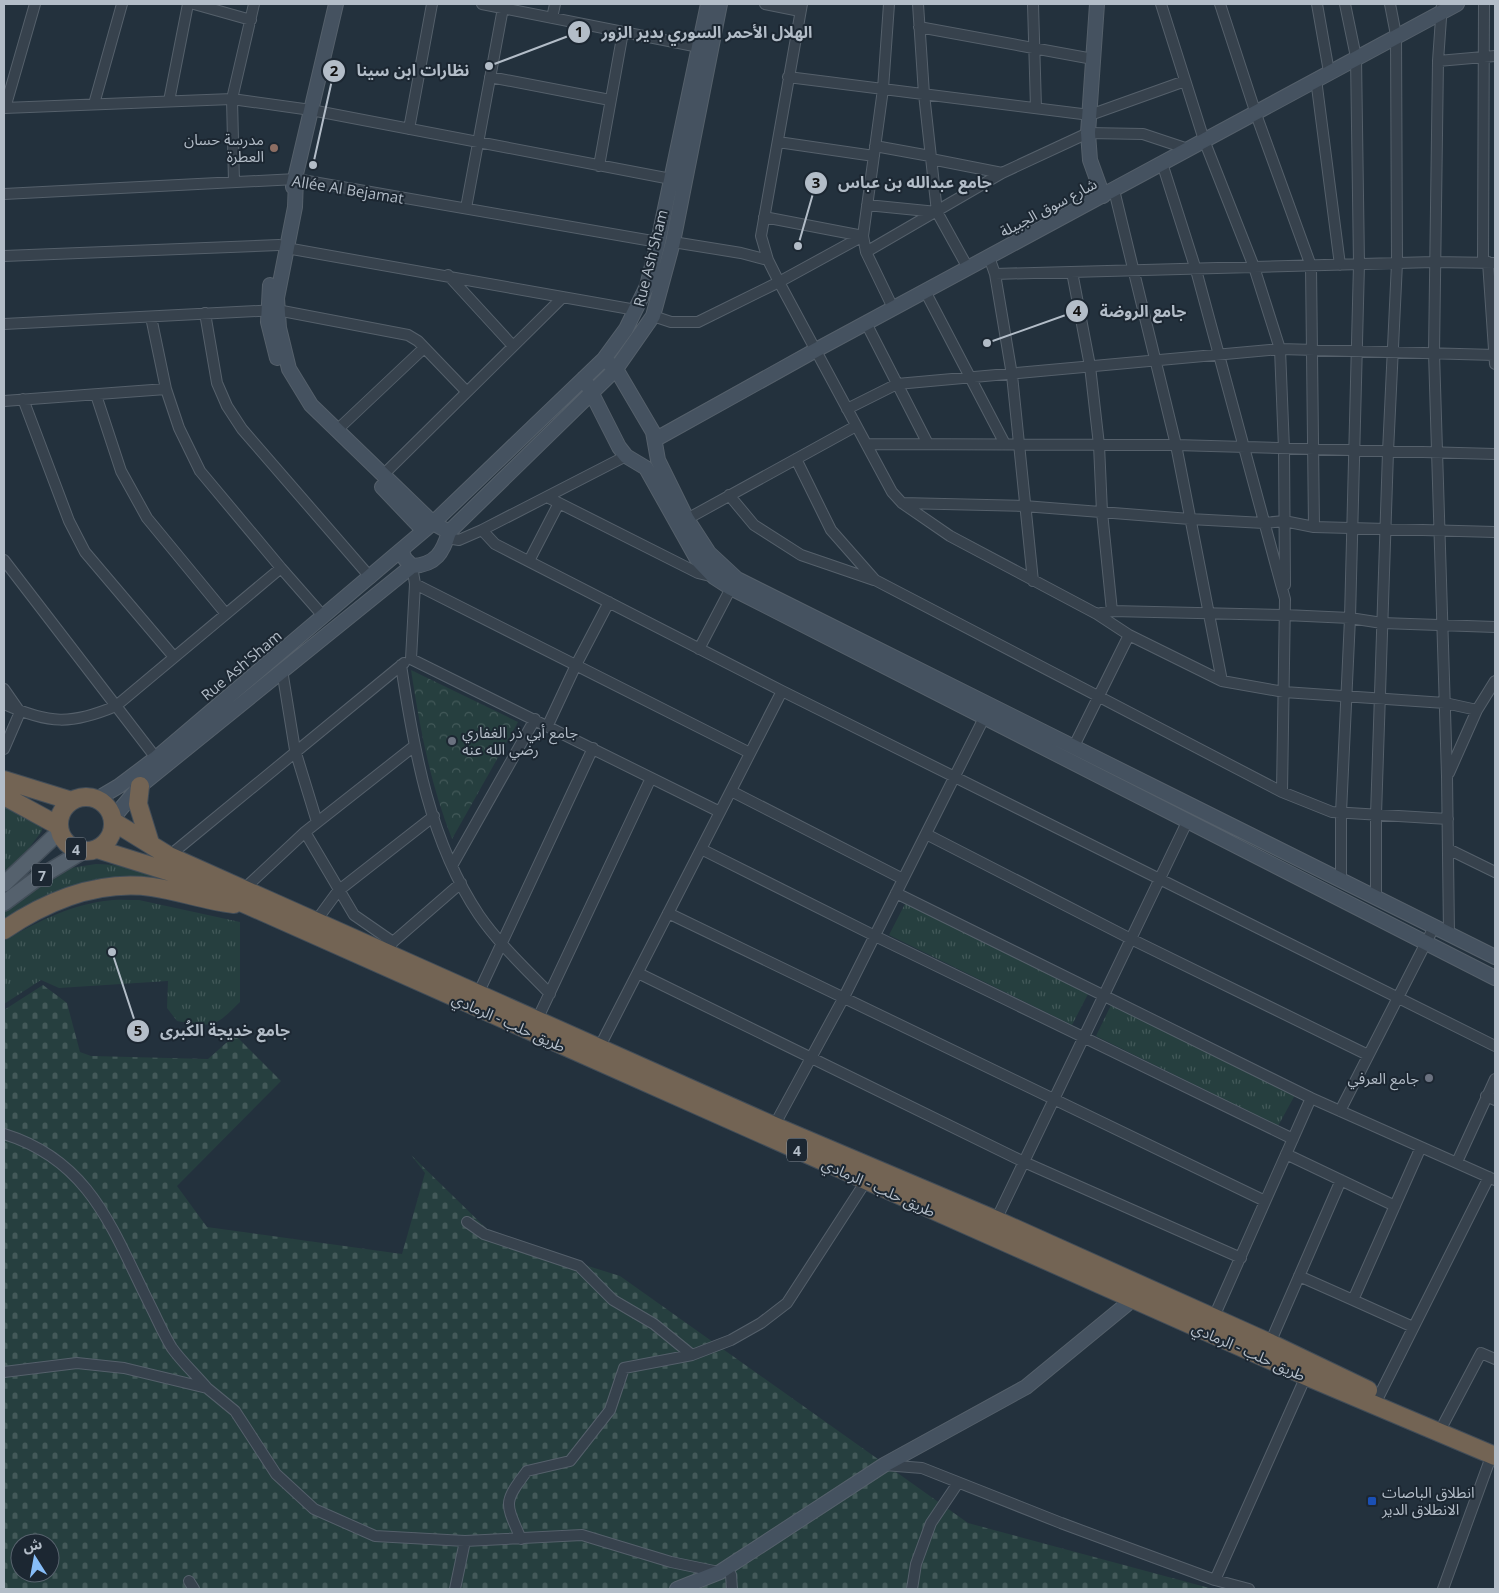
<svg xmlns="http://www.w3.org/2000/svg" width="1499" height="1593" font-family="'Open Sans','Noto Sans Arabic',sans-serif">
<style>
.grass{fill:url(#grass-tufts)}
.cemetery{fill:url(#cemetery-stones);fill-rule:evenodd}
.park{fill:url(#park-crowns)}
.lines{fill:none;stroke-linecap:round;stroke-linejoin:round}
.street-casing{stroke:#55606b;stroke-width:12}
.secondary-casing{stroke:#55606b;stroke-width:16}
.primary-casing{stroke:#434e59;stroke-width:18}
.highway-casing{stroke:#424d58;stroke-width:20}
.street{stroke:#37424d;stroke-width:10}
.secondary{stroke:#455260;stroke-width:14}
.primary{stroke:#55616d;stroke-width:15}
.highway{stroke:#736454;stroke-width:18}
.education-dot{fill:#8d6e63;stroke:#1c2732;stroke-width:2}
.worship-dot{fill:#6b7280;stroke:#1c2732;stroke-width:2}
.transit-dot{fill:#1a4fb4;stroke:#1c2732;stroke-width:2}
.labels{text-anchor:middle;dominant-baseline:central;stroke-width:4;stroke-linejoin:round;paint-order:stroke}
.shield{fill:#1c2732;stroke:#86909b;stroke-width:1}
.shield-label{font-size:14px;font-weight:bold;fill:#b3bdc8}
.poi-label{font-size:15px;fill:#b3bdc8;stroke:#1c2732;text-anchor:end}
.street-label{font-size:15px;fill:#b3bdc8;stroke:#1c2732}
.leader{fill:none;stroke:#b3bdc8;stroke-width:2}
.callout-dot{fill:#b3bdc8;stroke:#1c2732;stroke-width:2}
.mark-label{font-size:15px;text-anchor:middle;font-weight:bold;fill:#111}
.callout-label{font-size:16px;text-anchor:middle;font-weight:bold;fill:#b3bdc8;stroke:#1c2732;stroke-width:4;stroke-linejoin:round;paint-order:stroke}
</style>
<defs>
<pattern id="grass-tufts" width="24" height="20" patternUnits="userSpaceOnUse" patternTransform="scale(1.25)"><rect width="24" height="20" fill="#263f3f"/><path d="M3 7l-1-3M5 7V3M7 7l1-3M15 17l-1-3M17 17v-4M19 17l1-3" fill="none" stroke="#435959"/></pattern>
<pattern id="cemetery-stones" width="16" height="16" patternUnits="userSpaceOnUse" patternTransform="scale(1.25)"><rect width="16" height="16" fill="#263f3f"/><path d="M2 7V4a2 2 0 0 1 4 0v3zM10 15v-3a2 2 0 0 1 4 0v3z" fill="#435959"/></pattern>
<pattern id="park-crowns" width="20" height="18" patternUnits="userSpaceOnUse" patternTransform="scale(1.25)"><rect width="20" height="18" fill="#263f3f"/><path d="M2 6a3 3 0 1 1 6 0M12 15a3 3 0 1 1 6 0" fill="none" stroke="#435959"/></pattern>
</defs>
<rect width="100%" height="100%" fill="#23313d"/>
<path class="grass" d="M 4,804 L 42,825 L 42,831 L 29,848 L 4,873 Z
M 96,864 C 135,864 172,883 208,896 L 138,880 L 4,923 L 4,910 L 57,873 L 70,868 Z
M 139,900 L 240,922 L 240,1002 C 215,1027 213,1028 177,1021 L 167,1008 L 168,981 L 59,988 L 41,980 L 4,1004 L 4,941 C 35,923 68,906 104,901 C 116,899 128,900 139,900 Z
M 906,902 L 1088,994 L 1072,1025 L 889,935 Z
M 1112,1003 L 1295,1095 L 1278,1126 L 1096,1036 Z"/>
<path class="cemetery" d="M 43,985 L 67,1003 L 80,1052 L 91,1056 L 208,1059 L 235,1035 L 281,1081 L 177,1186 L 207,1227 L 402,1254 L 425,1173 L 411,1155 L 495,1237 L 620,1276 L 968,1523 L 1213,1589 L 4,1589 L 4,1010 ZM 20,1543 L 50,1543 L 50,1573 L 20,1573 Z"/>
<path class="park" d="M 411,670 L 518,722 L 452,839 C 430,783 420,729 411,670 Z"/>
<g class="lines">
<defs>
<path id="street" d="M 194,4 L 251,20
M 482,4 L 699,47
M 765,4 L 800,11
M 802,4 L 761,236 L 768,260 L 779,282 L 892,492 L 902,503 L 950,536 L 1097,614 L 1129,635 L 1222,681 L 1284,692 L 1445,703 L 1477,710
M 889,4 L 883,89 L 863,236 L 866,252 L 893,308
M 918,4 L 924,94 L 937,212 L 968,268
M 1033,4 L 1036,108
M 1161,4 L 1204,140 L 1254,267 L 1280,349 L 1284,449 L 1285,585
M 1317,4 L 1329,72
M 1442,4 L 1438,61 L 1434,353 L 1447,776 L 1449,934
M 552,18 L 555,4
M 919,27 L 1093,59
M 1438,61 L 1495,56
M 490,77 L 610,100
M 788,77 L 1090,115 L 1185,81
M 1316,79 L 1340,265
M 169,101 L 188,4
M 94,104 L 122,4
M 4,108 L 232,99 L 311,110 L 671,179
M 5,108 L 35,4
M 409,129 L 432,4
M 778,142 L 874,156
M 875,146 L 930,156
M 931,159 L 1002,173
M 1162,163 L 1196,270 L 1285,599 L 1282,792
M 599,166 L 623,32
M 234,182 L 232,99 L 254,4
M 1114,190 L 1176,445 L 1222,681
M 4,194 L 296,179 L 658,242
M 867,205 L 937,212
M 466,208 L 503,8
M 673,242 L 741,253 L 768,260
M 286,248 L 636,310
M 866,252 L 1002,173 L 1088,133 L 1143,134 L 1188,149
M 4,256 L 279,245
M 989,257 L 995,274 L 1012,375 L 1033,581
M 1483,262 L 1484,4
M 1488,262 L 1495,364
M 1072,272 L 1090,366 L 1099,445 L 1102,512 L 1112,611
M 995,274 L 1434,262 L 1495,263
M 448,275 L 513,346
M 925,291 L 1005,444
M 205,313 L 217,383 L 227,406 L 242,429 L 371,578
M 653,316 L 671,322 L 698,322 L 779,282 L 863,236 L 764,217
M 151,317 L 166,389 L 179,428 L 200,471 L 281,568 L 324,617
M 866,323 L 928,444
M 4,324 L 277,310 L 408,335 L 418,341 L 466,391
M 96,395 L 121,471 L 147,518 L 226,614
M 23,399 L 69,521 L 85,552 L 174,657
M 4,401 L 166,389
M 847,409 L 897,384 L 1280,349 L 1495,355
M 337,430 L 424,348
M 867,444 L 1176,445 L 1495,454
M 796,459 L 831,530 L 875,580 L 1282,792 L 1332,812 L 1448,819
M 382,476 L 563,297
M 729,495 L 754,525 L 801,555 L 874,580
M 547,497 L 698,573 L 714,577
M 902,503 L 1024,506 L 1190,519 L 1264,523 L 1284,521 L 1314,527 L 1311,266 L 1257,117 L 1220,4
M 687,519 L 856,426
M 1314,527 L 1495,532
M 482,530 L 495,544 L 782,691 L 1495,1046
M 447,538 L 459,540 L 482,530 L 626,456
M 4,560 L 156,758
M 529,561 L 559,503
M 412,566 L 415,584 L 750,753
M 415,584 L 411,659 L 720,812
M 1097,614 L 1112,611 L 1285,615 L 1350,618 L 1382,623 L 1495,627
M 699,649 L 731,588
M 401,665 C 414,751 430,842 479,915 C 499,944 525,968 550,994
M 282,670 L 295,750 L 317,822
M 4,689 L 20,712 L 4,749
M 4,704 C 49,724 71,725 116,706 L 281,568
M 548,725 L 576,665 L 609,602
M 1074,746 L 1129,635
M 1449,773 L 1477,710 L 1495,681
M 731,791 L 903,879
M 305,832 L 354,915 L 393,942 L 386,953
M 926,834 L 1131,939 L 1368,1055
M 701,849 L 875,936 L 1293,1139
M 1448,849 L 1495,872
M 169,856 L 404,663
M 453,864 L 535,719
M 1341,880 L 1341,813 L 1350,618 L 1359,264 L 1356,57 L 1345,4
M 244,889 L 305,832 L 413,747
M 896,893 L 1311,1098 L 1495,1180
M 1376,897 L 1376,815 L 1388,452 L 1397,263 L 1396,35 L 1390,4
M 668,913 L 1265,1201
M 316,921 L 338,891 L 434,816
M 393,942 L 461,883
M 638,973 L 1024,1162 L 1241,1258
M 478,994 L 593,748
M 537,1020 L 651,778
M 599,1048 L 782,691
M 1486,1096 L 1495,1100
M 1340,1111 L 1434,927
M 774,1126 L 843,999 L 985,716
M 4,1134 C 92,1161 113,1232 151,1307 C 158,1321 164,1335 172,1348 C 182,1362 196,1375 207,1388
M 1286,1154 L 1395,1206
M 1457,1162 L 1495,1079
M 996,1220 L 1188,820
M 467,1222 L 484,1234 L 579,1266 L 613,1300 L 654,1324 L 692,1355
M 1299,1276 L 1353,1300
M 1213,1319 L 1311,1098
M 1413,1327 L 1353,1300 L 1421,1147
M 1270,1343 L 1341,1180
M 4,1372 L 77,1363 L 124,1368 L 207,1388 L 235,1411 L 276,1474 L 314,1509 L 375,1536 L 465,1541 L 582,1535 L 671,1562 L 719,1572
M 1379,1396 L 1489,1177
M 1444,1423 L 1481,1353 L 1495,1359
M 884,1465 L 922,1468 L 1061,1523 L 1215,1580 L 1249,1589
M 521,1539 C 505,1502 503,1503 527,1471 L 570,1461 L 610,1410 L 624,1368 L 692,1355 L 731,1340 L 761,1323 L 787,1303 L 866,1181
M 727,1568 L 731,1575 L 732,1589
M 1215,1580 L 1306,1376
M 189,1581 L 194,1589
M 455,1589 L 465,1541
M 912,1589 L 916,1564 L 931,1523 L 958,1483
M 1443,1589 L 1492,1454"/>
<path id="secondary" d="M 1097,4 L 1088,133 L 1090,160 L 1103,196
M 296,179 L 295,207 L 277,298 L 279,328 L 289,369 L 311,405 L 433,523 L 449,532 C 443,552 436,565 412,566 L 405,559 L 401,550 L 433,523 L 604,359 L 626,329 L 647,286 L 658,242 L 708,4
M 293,187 L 336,4
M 270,285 L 268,322 L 277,358
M 604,359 L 616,369 L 653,432 L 658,460 L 687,519 L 709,553 L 737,579 L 1495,957
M 584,378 L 619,447 L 626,456 L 646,468 L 697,559 L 714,577 L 731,588 L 1495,978
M 656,439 L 816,350 L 1457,4
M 382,487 L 423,530
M 449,532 L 616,369 L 653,316 L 673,242 L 720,4
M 97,799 L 119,786 L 156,758 L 401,550
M 113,818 L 140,786 L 412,566
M 677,1589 L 720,1572 L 884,1465 L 1026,1387 L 1132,1300"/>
<path id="primary" d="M 4,884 L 60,831
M 4,903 L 35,880 L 83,851"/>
<path id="highway" d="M 4,780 L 72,801
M 140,786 L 138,804 L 150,843
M 4,796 L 59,826
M59 824a27 27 0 1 1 54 0a27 27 0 1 1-54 0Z
M 114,822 L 169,856 L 774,1126 L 996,1220 L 1270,1343 L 1368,1390
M 97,849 L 180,875 L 1306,1376 L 1495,1456
M 4,930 C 47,901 99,880 152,887 C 180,891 206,901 234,904"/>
</defs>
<use href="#street" class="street-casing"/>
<use href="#secondary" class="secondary-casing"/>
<use href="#primary" class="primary-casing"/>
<use href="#highway" class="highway-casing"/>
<use href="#street" class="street"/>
<use href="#secondary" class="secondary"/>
<use href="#primary" class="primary"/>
<use href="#highway" class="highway"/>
</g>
<circle class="education-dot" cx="274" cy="148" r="5"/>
<g class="worship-dot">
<circle cx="452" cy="741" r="5"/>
<circle cx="1429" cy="1078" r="5"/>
</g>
<rect class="transit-dot" x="1367" y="1496" width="10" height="10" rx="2.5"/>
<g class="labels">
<g class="shield">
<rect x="66" y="837.5" width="20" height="23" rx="4"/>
<rect x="32" y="863.5" width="20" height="23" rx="4"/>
<rect x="787" y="1138.5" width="20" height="23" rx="4"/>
</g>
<g class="shield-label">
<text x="76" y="849">4</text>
<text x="42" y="875">7</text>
<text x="797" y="1150">4</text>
</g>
<g class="poi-label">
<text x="264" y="139">مدرسة حسان<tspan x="264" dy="17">العطرة</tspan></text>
<text x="462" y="732" text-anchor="start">جامع أبي ذر الغفاري<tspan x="462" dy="17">رضي الله عنه</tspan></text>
<text x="1419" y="1078">جامع العرفي</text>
<text x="1382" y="1492" text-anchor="start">انطلاق الباصات<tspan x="1382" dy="17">الانطلاق الدير</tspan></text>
</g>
<g class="street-label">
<text transform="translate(348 189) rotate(9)">Allée Al Bejamat</text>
<text transform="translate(1048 207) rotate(-28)">شارع سوق الجبيلة</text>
<text transform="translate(650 258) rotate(-76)">Rue Ash'Sham</text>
<text transform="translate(241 665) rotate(-40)">Rue Ash'Sham</text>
<text transform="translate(509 1022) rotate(24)">طريق حلب - الرمادي</text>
<text transform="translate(879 1187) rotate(24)">طريق حلب - الرمادي</text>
<text transform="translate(1249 1351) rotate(24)">طريق حلب - الرمادي</text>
</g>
</g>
<path class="leader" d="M489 66L579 32M313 165L334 71M798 246L816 183M987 343L1077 311M112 952L138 1031"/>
<g class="callout-dot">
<circle cx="489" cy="66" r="5"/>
<circle cx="313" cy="165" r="5"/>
<circle cx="798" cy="246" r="5"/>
<circle cx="987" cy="343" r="5"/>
<circle cx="112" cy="952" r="5"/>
<circle cx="579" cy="32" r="12"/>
<circle cx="334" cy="71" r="12"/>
<circle cx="816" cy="183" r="12"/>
<circle cx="1077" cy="311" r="12"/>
<circle cx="138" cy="1031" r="12"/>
</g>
<g class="mark-label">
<text x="579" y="37">1</text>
<text x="334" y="76">2</text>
<text x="816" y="188">3</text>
<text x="1077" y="316">4</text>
<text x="138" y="1036">5</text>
</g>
<g class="callout-label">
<text x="707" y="38">الهلال الأحمر السوري بدير الزور</text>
<text x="413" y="76">نظارات ابن سينا</text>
<text x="915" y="188">جامع عبدالله بن عباس</text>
<text x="1143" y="317">جامع الروضة</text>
<text x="225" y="1036">جامع خديجة الكُبرى</text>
</g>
<rect width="1499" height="1593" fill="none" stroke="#b3bdc8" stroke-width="10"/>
<g transform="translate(35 1558) rotate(349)"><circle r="24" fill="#1c2732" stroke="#58636e"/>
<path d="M0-4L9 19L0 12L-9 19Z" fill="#87bef8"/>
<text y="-8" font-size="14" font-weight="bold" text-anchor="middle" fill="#b3bdc8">ش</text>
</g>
</svg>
